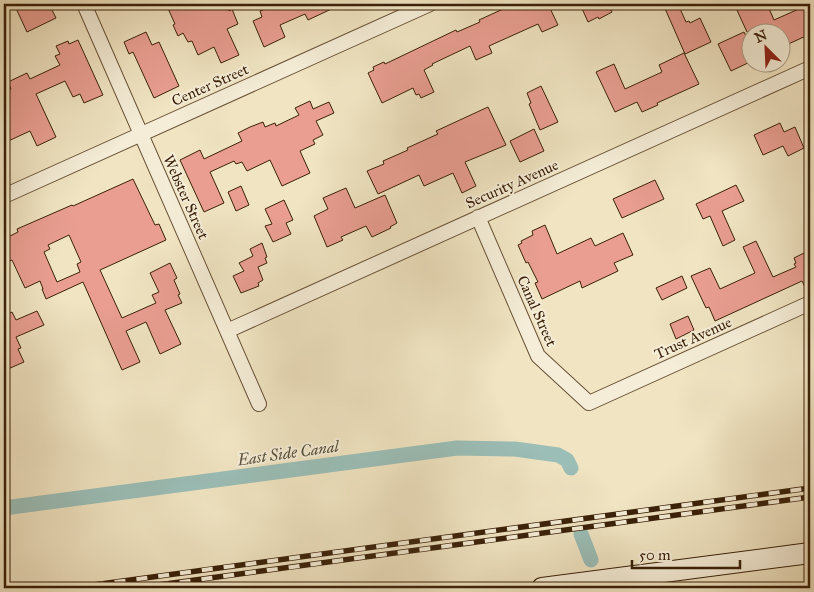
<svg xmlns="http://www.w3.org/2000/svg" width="814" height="592" font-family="'IM FELL Great Primer',serif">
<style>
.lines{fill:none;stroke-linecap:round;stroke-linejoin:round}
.canal{stroke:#9bbeb7;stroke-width:15}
.building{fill:#e99e91;stroke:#3a2109;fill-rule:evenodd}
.minor-casing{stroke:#685237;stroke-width:16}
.secondary-casing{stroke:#3a2109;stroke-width:22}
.minor{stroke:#f5edd7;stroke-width:14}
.secondary{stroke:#f5edd7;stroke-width:20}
.rail-casing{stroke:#3a2109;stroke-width:5.5}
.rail{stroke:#f5edd7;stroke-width:4;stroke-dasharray:11;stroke-linecap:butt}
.labels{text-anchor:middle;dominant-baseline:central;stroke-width:4;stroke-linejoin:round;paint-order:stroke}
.street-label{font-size:15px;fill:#3a2109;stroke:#f5edd7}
.water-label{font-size:16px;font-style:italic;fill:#57503d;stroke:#f5edd7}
</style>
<rect width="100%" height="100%" fill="#f0e4c2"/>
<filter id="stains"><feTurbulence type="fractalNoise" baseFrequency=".004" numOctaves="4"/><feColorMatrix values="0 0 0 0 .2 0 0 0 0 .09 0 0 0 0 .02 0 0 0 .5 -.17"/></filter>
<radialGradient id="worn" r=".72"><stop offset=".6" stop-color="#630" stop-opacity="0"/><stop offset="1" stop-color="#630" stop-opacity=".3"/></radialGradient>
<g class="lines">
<path class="canal" d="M 4,508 L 457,448 L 515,449 L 558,455 L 567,460 L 571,468
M 581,534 L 591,560"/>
</g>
<path class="building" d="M 14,4 L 49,4 L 56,18 L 27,32 Z
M 166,4 L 226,4 L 229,11 L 232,9 L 238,24 L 227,29 L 239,55 L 221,63 L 214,47 L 198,55 L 192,41 L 188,42 L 183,33 L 178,36 L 173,25 L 175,24 Z
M 277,4 L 342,4 L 308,20 L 305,14 L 280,25 L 285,37 L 264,47 L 253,21 L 262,17 L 260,11 Z
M 514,4 L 548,4 L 558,25 L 542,32 L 538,24 L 489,46 L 492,53 L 476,60 L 470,46 L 432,64 L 433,65 L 424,70 L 434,92 L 421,98 L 419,94 L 416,95 L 413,88 L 382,103 L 368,73 L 374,70 L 373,67 L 384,62 L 385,64 L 456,30 L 457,32 L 480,22 L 479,20 Z
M 580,4 L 608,4 L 612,12 L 599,19 L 598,17 L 588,22 Z
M 663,4 L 678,4 L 686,22 L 689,21 L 690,23 L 700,18 L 711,42 L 685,54 Z
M 747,4 L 767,4 L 774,20 L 810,4 L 810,34 L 782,47 L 782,32 L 747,32 L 736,8 Z
M 146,32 L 152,45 L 159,42 L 179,86 L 154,98 L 133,52 L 129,54 L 124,42 Z
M 744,32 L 752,48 L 752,61 L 731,71 L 718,44 Z
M 78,40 L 103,95 L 84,103 L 80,94 L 73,97 L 65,81 L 36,94 L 56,137 L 37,146 L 30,131 L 4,143 L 4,92 L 11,89 L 8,82 L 27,73 L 30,79 L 60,65 L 55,56 L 60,54 L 56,46 L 68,41 L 69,44 Z
M 684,53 L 699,84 L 657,103 L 658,105 L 642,112 L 637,102 L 615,112 L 596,72 L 614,64 L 625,89 L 662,72 L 659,65 Z
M 541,86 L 558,122 L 540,130 L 529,104 L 531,103 L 527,93 Z
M 310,101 L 313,109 L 329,102 L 334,113 L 316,121 L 323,135 L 313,140 L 315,144 L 300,151 L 310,173 L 282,186 L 270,160 L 247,171 L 242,162 L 236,164 L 234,161 L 210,172 L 224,203 L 204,212 L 180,160 L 200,150 L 204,159 L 242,141 L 238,133 L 250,127 L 263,122 L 265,127 L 275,123 L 276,126 L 299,115 L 295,108 Z
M 488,107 L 506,145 L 465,162 L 476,186 L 462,193 L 453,173 L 424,186 L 419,175 L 378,194 L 367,171 L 384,164 L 383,161 L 408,150 L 407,148 L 438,134 L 436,131 Z
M 780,123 L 784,132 L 795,127 L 804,148 L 788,156 L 783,146 L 763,155 L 754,135 Z
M 534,129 L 544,151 L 520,162 L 510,141 Z
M 133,179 L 155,225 L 159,224 L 166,240 L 100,270 L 122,318 L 156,303 L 152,295 L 159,292 L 150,273 L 170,263 L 177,278 L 174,280 L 180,294 L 178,295 L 182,303 L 165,310 L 181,344 L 160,354 L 146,322 L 126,331 L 140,362 L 122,370 L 83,282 L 46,299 L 42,289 L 43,289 L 40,281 L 25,288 L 12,260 L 4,263 L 4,239 L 18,232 L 17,229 L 72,205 L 73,206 ZM 69,235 L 81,262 L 77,264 L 80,272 L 57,282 L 44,252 L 50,249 L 48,245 Z
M 655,180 L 664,199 L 622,218 L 613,199 Z
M 736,185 L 744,201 L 722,211 L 735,240 L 723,246 L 710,216 L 703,219 L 696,204 Z
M 241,186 L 249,205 L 236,211 L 228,192 Z
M 346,188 L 355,208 L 385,195 L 397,223 L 390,227 L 391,228 L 372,237 L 366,226 L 341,237 L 343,240 L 327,247 L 314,216 L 328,209 L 323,198 Z
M 284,200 L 293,220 L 286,223 L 291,234 L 273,242 L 265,226 L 272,224 L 265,209 Z
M 545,225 L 557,254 L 591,238 L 595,246 L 623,233 L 633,255 L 614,263 L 618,271 L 582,288 L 580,281 L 542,299 L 535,283 L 538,282 L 528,262 L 526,263 L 518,245 L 522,243 L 521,241 L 533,235 L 532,231 Z
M 756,241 L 773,277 L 796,267 L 794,264 L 796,263 L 794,258 L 806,252 L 810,261 L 810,294 L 809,295 L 802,281 L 715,321 L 709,307 L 706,308 L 691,276 L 710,268 L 720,289 L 755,273 L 743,247 Z
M 262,243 L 267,257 L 265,258 L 267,263 L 258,267 L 263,280 L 258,283 L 259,286 L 241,293 L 233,276 L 244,271 L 239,263 L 253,256 L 250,249 Z
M 682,276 L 687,288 L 662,300 L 656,288 Z
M 37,311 L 44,325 L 16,337 L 21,348 L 18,349 L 24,362 L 8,369 L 4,360 L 4,316 L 12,312 L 16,320 Z
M 688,316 L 694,330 L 676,339 L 670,324 Z"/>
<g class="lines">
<defs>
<path id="minor" d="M 84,4 L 259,404
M 4,196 L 430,4
M 478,217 L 538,356 L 589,403 L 810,303
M 227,331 L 810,68"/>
<path id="secondary" d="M 542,588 L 810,553"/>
</defs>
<use href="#minor" class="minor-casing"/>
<use href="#secondary" class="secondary-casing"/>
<use href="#minor" class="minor"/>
<use href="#secondary" class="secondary"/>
<defs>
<path id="rail" d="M 71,588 L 810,488
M 136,588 L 810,497"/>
</defs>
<use href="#rail" class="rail-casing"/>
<use href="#rail" class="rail"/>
</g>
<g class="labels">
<g class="street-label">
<text transform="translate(210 85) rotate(-24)">Center Street</text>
<text transform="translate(512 184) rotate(-24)">Security Avenue</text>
<text transform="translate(186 197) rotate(66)">Webster Street</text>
<text transform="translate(537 311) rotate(66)">Canal Street</text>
<text transform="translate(693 338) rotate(-24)">Trust Avenue</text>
</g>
<g class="water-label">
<text transform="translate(288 453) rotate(-8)">East Side Canal</text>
</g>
</g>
<rect width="814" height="592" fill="none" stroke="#f0e4c2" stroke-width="20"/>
<rect x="5" y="5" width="804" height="582" fill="none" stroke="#3a2109" stroke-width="2.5"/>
<rect x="10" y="10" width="794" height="572" fill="none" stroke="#3a2109"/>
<g transform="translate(766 48) rotate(336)"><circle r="24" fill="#f5edd7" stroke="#aa9b85"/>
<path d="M0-4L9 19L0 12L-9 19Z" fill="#8f2418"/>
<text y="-8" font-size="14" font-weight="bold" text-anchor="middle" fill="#3a2109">N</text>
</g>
<path d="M632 560v8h108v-8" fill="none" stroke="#3a2109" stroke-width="2.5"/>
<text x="639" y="560" font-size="15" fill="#3a2109" stroke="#f5edd7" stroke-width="4" paint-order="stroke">50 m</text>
<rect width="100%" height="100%" filter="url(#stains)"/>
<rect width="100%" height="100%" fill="url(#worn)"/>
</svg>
